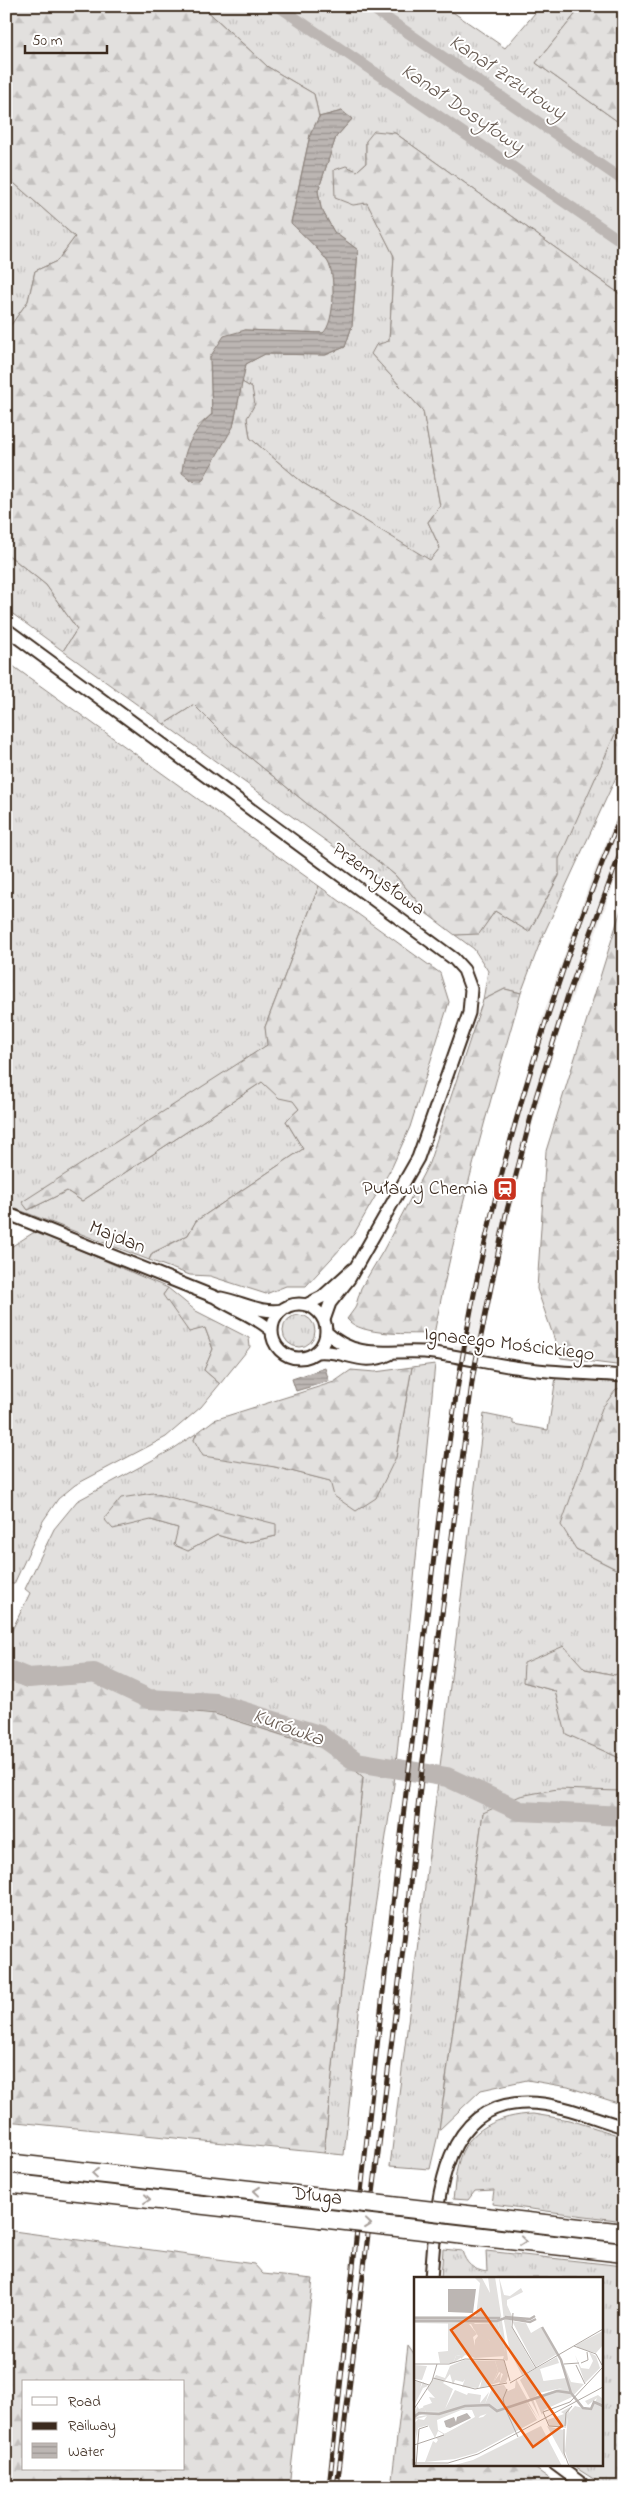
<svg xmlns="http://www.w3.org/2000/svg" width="630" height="2493" font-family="'Indie Flower',sans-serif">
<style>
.built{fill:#f1efee}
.grass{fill:url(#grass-tufts);stroke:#8e857e;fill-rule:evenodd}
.forest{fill:url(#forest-firs);stroke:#8e857e;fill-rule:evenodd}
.water{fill:url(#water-rules);stroke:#887e77}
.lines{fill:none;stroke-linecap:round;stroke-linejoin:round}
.canal{stroke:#bcb6b3;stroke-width:11}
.river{stroke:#bcb6b3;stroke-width:20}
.minor-casing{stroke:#3b2a1e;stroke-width:15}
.highway-casing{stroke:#3b2a1e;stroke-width:21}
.minor{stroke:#fff;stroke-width:11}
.highway{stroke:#fff;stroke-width:18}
.rail-casing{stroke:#3b2a1e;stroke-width:5}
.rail{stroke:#fff;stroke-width:3;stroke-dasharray:9;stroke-linecap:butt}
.highway-bridge-casing{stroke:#3b2a1e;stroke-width:21;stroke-linecap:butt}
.highway-bridge{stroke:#fff;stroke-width:18}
.oneway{stroke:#a79f9a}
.labels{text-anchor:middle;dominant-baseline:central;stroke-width:4;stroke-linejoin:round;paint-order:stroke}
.street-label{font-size:20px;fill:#3b2a1e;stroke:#fff}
.poi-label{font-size:20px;fill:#3b2a1e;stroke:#fff;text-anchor:end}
.water-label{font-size:21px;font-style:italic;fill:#685b52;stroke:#fff}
.inset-river{fill:none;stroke:#bcb6b3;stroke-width:2.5}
.inset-road{fill:none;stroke:#b1aaa5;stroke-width:1}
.view{fill:#e8590c;fill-opacity:0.15;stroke:#e8590c;stroke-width:2.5}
.inset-edge{fill:none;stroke:#3b2a1e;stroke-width:2.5}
</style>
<defs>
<pattern id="grass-tufts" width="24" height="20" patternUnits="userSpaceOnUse" patternTransform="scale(1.25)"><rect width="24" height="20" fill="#e2e0de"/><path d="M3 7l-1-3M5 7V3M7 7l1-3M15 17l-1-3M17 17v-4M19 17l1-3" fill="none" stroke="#c3c0be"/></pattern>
<pattern id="forest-firs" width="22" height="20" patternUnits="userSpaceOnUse" patternTransform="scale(1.25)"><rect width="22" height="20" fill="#e2e0de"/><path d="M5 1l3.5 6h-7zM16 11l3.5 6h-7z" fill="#c3c0be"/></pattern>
<pattern id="water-rules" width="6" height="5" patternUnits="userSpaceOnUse" patternTransform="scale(1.25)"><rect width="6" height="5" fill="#bcb6b3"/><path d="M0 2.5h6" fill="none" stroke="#9a9491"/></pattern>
</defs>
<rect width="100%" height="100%" fill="#fff"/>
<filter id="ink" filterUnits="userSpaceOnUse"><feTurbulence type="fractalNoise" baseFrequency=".02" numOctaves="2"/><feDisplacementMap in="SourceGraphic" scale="10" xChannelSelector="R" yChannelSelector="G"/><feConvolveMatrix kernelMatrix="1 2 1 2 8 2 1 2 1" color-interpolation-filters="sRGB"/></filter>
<g filter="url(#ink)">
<path class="built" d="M 624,798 L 624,857 L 560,1031 L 529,1136 L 502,1246 L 487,1315 L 481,1350 L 488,1352 L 486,1354 L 455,1348 L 454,1345 L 462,1346 L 494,1195 L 542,1025 L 540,1024 L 591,879 Z"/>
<path class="grass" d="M 202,6 L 444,6 L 505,48 L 541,6 L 582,6 L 536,63 L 624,126 L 624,297 L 395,133 L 366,141 L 366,163 L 357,171 L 367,202 L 394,256 L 389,341 L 371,354 L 423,411 L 440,506 L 428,522 L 440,548 L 430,561 L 303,483 L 250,438 L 247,418 L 252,388 L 242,382 L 246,364 L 265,354 L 326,355 L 345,347 L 352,326 L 358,250 L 334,232 L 321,208 L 318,191 L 336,137 L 352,119 L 342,111 L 319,117 L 314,94 L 268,67 Z
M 6,176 L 75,237 L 57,261 L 35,271 L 28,301 L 6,332 Z
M 6,553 L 46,585 L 77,629 L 63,651 L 6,609 Z
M 6,661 L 319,886 L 265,1027 L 268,1045 L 23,1202 L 28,1210 L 67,1191 L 82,1201 L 262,1082 L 279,1097 L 293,1100 L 299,1109 L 286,1121 L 303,1149 L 196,1221 L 188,1235 L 152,1253 L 149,1260 L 6,1205 Z
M 194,705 L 231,742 L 395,875 L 430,916 L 164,724 Z
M 624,714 L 624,760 L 541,940 L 521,993 L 505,989 L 483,1000 L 488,971 L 474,949 L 455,935 L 479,933 L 495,911 L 529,932 L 559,876 L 558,859 Z
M 36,1231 L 168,1288 L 163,1295 L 205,1328 L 213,1349 L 204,1370 L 220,1384 L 201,1407 L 166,1437 L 75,1485 L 58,1499 L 43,1521 L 14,1584 L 6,1583 L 6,1250 Z
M283 1331a16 16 0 1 1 32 0a16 16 0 1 1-32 0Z
M 435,1364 L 394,1784 L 359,2011 L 344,2155 L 324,2153 L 363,1777 L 332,1751 L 215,1714 L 146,1707 L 98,1682 L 26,1687 L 6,1679 L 6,1634 L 10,1634 L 30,1593 L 25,1589 L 54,1529 L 77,1501 L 173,1449 L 197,1433 L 194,1440 L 275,1467 L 331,1481 L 396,1457 L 412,1367 ZM 151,1520 L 276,1536 L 244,1543 L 217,1535 L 188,1551 L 178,1528 Z
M 556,1377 L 586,1382 L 588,1377 L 624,1381 L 624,1385 L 615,1391 L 576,1549 L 624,1573 L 624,1669 L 615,1675 L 585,1669 L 523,1682 L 555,1691 L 567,1734 L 624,1760 L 624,1793 L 619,1791 L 483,1813 L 439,2130 L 430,2169 L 390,2166 L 484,1414 L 513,1420 L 513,1424 L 548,1430 Z
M 533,2114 L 570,2120 L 624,2137 L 624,2221 L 492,2204 L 494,2190 L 475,2191 L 468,2200 L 453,2199 C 455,2187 455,2175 458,2164 C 466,2129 500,2115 533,2114 Z
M 42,2175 L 310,2205 L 310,2209 L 41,2180 Z
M 486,2225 L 624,2240 L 624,2245 L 486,2229 Z
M 443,2249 L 462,2251 C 466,2264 473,2270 487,2272 L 486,2251 L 624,2266 L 624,2487 L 606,2487 L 570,2464 L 601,2464 L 601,2278 L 441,2278 Z"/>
<path class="forest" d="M 6,6 L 202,6 L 268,67 L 314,94 L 319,117 L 310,135 L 291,222 C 303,235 318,248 328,262 C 336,275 335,323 324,333 L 245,330 L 210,357 L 212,414 L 196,428 L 233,427 L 242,382 L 252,388 L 255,404 L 247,418 L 250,438 L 303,483 L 430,560 L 440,548 L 428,522 L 440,506 L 423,411 L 371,354 L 376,345 L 389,341 L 394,256 L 367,203 L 353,205 L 335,198 L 334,170 L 346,166 L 357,171 L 366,163 L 366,141 L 374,131 L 395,133 L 624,297 L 624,714 L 559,859 L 559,875 L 529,932 L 495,911 L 479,934 L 455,935 L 430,916 L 395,875 L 231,742 L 194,705 L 164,724 L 63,651 L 77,629 L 46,585 L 6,553 L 6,332 L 28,301 L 35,271 L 57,261 L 75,237 L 6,176 Z
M 582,6 L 624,6 L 624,126 L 536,63 Z
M 319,886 L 440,973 L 449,1002 L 410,1127 L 392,1167 L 354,1234 L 306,1286 L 286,1286 L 266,1294 L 210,1276 L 190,1275 L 149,1260 L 152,1254 L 188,1235 L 196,1221 L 303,1149 L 286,1121 L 299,1109 L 293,1101 L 279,1098 L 262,1082 L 82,1201 L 67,1191 L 28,1210 L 22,1202 L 267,1045 L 265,1027 Z
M 624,900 L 624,1366 L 561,1358 L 537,1289 L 546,1151 Z
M 505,989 L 521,993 C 489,1106 456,1218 434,1334 C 412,1333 361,1337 347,1319 L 355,1308 L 361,1288 L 383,1251 L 429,1163 L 483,1000 Z
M 168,1288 L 196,1311 L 249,1338 L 250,1347 L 220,1384 L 204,1370 L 213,1349 L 205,1328 L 189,1332 L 163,1295 Z
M 412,1367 L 396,1457 L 376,1498 L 356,1511 L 334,1496 L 330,1481 L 275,1467 L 203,1456 L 194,1440 L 197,1433 L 214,1420 L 334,1382 L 351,1370 L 375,1372 Z
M 624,1385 L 624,1573 L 576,1549 L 561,1525 L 602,1408 L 615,1391 Z
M 153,1493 L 276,1524 L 276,1536 L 244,1543 L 217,1535 L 188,1551 L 174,1545 L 178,1528 L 151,1520 L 113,1529 L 104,1519 L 121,1498 Z
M 564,1646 L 585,1669 L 615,1675 L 624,1669 L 624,1760 L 566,1734 L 555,1691 L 523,1682 L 524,1663 Z
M 6,1679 L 26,1687 L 98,1682 L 146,1707 L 215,1714 L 332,1751 L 363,1777 L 324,2153 L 6,2121 Z
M 557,1789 L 619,1791 L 624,1793 L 624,2105 L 568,2087 L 527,2080 L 481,2090 L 439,2130 L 483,1813 L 520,1796 Z
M 6,2230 L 254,2264 L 263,2274 L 313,2279 L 289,2487 L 6,2487 ZM 24,2382 L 184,2382 L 184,2469 L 24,2469 Z
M 408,2346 L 415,2356 L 415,2464 L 529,2464 L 561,2487 L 391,2487 Z"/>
<path class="water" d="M 342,111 L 352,119 L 336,137 L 318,191 L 321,208 L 334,232 L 358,250 L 352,326 L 345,347 L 325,355 L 265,354 L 246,364 L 233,427 L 202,481 L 191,480 L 182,473 C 184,447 193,432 212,414 L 210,357 L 224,336 L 245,330 L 323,333 C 335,323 336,275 328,262 C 318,248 303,235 291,223 L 310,135 L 319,117 Z
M 325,1368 L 329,1381 L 296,1391 L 292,1379 Z"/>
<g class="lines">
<path class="canal" d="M 278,6 L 624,243
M 369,6 L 624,181"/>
<path class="river" d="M 6,1669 L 28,1678 L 94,1673 L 149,1699 L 216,1703 L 319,1735 L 357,1762 L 447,1777 L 520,1811 L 624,1816"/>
<defs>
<path id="minor" d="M 6,629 L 427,939 L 454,959 L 464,970 L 471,989 L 469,1013 L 418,1158 L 349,1279 L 330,1303 L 324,1320
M 6,1213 L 215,1297 C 233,1309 256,1316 272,1331
M 221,1298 C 242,1302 261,1314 282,1310
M272 1331a27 27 0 1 1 54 0a27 27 0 1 1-54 0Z
M 306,1305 L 322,1297 L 353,1269
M 326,1332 C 360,1364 395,1347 434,1353 C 463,1357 492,1364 521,1368 C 555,1373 590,1373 624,1376
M 317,1352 C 345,1349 361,1368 390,1354
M 431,2278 C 437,2212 436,2102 528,2103 C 560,2103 593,2118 624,2127
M 555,2464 L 586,2487"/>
<path id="highway" d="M 6,2163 L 322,2198
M 6,2183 L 320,2218
M 476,2216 L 624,2233
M 474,2236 L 624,2253"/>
</defs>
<use href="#minor" class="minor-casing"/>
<use href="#highway" class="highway-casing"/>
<use href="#minor" class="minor"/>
<use href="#highway" class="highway"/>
<defs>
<path id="rail" d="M 329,2487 C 357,2236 382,1985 413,1735 C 431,1584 446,1433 476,1284 C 510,1121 561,962 624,808
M 337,2487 L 404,1941 L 423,1760 L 473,1375 L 506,1214 L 536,1097 L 568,995 L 624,843"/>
</defs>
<use href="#rail" class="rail-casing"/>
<use href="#rail" class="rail"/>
<defs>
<path id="highway-bridge" d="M 322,2198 L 476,2216
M 320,2218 L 474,2236"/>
</defs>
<use href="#highway-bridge" class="highway-bridge-casing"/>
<use href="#highway-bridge" class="highway-bridge"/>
</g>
<defs><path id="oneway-chevron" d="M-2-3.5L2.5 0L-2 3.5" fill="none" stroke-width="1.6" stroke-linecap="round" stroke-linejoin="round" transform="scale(1.25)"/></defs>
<g class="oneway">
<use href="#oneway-chevron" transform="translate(95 2173) rotate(-174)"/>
<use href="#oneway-chevron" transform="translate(257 2191) rotate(-174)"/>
<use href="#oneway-chevron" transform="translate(147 2199) rotate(6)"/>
<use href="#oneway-chevron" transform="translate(368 2224) rotate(6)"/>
<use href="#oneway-chevron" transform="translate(523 2241) rotate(6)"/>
</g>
</g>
<defs>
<symbol id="station-square" viewBox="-11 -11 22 22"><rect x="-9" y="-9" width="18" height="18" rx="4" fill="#c8321e" stroke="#fff"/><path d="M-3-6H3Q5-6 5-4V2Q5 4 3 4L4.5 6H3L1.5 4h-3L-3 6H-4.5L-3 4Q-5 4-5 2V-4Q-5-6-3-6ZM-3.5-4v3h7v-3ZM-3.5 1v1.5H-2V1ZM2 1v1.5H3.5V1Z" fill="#fff"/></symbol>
</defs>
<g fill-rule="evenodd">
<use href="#station-square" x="491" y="1175" width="28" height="28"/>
</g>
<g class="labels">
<g class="street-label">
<text transform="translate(378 880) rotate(36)">Przemysłowa</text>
<text transform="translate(117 1238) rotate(22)">Majdan</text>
<text transform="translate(509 1345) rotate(7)">Ignacego Mościckiego</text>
<text transform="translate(317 2197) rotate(6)">Długa</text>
</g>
<g class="poi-label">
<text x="488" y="1189">Puławy Chemia</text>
</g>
<g class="water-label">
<text transform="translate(507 78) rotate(34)">Kanał Zrzutowy</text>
<text transform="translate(462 109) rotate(34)">Kanał Dosyłowy</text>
<text transform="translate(288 1728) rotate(20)">Kurówka</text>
</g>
</g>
<g transform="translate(414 2277)">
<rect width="189" height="189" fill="#fff"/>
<path d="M 60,0 L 68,1 L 76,16 L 74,0 L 81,0 L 94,82 L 93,84 L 89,82 L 91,75 L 84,46 L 60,46 L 76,64 L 67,66 L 61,63 L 64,59 L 57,47 L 0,46 L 0,39 L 62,39 L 66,6 ZM 85,0 L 90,18 L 96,19 L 107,11 L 109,15 L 93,23 L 93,28 L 98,39 L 97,49 L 115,82 L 90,44 ZM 41,61 L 48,61 L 48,80 L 39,86 L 42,79 L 47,78 L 39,74 ZM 146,78 L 157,105 L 170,107 L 158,120 L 148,111 L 125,116 L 119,122 L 126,141 L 106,103 L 112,97 L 115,106 L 152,101 ZM 50,83 L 81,84 L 84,93 L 79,106 L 87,95 L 86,105 L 66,111 L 68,102 L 64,111 L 48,110 L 51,102 L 49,105 L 41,103 L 39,108 L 36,97 L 29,106 L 39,112 L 31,132 L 41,113 L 53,118 L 54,116 L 67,118 L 66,126 L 75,115 L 71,127 L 79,109 L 90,108 L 94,114 L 101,111 L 102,102 L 124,142 L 112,124 L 66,139 L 60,147 L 31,158 L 24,154 L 21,161 L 14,148 L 4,151 L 3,162 L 0,147 L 4,142 L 10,143 L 13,139 L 0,143 L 1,140 L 38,134 L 12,135 L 9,129 L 18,126 L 15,120 L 21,121 L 13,112 L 22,98 L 31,101 L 36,89 ZM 47,133 L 58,133 L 61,140 L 31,157 L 24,153 L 23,143 ZM 0,88 L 13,89 L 8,103 L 0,102 ZM 0,104 L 8,105 L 6,112 L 9,105 L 14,109 L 9,111 L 1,127 ZM 156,130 L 152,151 L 136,149 L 133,143 L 150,137 L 147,135 Z" fill="#e2e0de" fill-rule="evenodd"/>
<path d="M 66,17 L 76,18 L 78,38 L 64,38 ZM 90,44 L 94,44 L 121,91 L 108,98 L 96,75 ZM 98,44 L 112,46 L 117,56 L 127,50 L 143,77 L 122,90 ZM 34,46 L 55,47 L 63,57 L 59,60 L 61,69 L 61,63 L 76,64 L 59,51 L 59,47 L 84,46 L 92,79 L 61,81 L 51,78 L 47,82 L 47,78 L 42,79 L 39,86 L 26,86 L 24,75 L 34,74 ZM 189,54 L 189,68 L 182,76 L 164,71 L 162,68 ZM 175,75 L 182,79 L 186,91 L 171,106 L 161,78 L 167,91 L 175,92 L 179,84 ZM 143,80 L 145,86 L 126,92 L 130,106 L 113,106 L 112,97 ZM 81,84 L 90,84 L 94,99 L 92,105 L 85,107 L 89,97 L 85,95 L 78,109 L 84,93 ZM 148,111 L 156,113 L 158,120 L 130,133 L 128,138 L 120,120 ZM 184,118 L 189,122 L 189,189 L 156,189 L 151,174 L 154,137 L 161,129 L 177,133 L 183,121 L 174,128 L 171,124 ZM 112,124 L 123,143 L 62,176 L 41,182 L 11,185 L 19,164 L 22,166 L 24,163 L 22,161 L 50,147 L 60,147 L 59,142 L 69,140 L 79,131 L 83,134 ZM 3,129 L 5,132 L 10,130 L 12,135 L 42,133 L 26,138 L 8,137 L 0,141 ZM 127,149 L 148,189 L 37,189 L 59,183 ZM 133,149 L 149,153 L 151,182 Z" fill="#e2e0de"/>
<path d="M 34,12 L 62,12 L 59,36 L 34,35 ZM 53,136 L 57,141 L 36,151 L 32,150 L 30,144 L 40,140 L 42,145 L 43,140 Z" fill="#bcb6b3"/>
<path class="inset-river" d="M 91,40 L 116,42 L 121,39M 0,41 L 86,41M 0,44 L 83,44 L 91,41 L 116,45 L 122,42M 128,50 L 147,83 L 157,116M 0,140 L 5,136 L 25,137 L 51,129 L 75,128 L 83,134 L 143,114 L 157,116 L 169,131 L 177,132 L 180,125 L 189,129"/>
<path class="inset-road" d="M 99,36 L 98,50 L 122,91M 160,69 L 182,77 L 188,88M 167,86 L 174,83 L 173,75M 0,87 L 35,87 L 51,82 L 90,83 L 96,104M 150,87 L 165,86M 162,88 L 171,107M 19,101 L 61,112 L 93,106M 0,103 L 15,108M 96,106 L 189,52M 93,112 L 89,122 L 91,131 L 104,160M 0,132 L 18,104 L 23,87M 151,149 L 152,136 L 158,129M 149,150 L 135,149 L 129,135 L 156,125 L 188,91M 150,152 L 150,176 L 155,189M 0,168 L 30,158M 0,186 L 34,186 L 64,177 L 189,110M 2,189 L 5,152 L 14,149"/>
<path class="view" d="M 67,32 L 148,149 L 119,170 L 37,53 Z"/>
<rect width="189" height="189" class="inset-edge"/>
</g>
<rect width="630" height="2493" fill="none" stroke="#fff" stroke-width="25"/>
<rect x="12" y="12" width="605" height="2468" fill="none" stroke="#3b2a1e" stroke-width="2" filter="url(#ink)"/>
<rect x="22" y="2380" width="162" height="90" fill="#ffffff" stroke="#b1aaa5"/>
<rect x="32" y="2397" width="25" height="8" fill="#ffffff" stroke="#b1aaa5"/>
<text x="68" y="2406" font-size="15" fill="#3b2a1e">Road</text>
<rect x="32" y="2422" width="25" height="8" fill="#3b2a1e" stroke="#b1aaa5"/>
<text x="68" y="2430" font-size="15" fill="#3b2a1e">Railway</text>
<rect x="32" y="2443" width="25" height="15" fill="url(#water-rules)" stroke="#b1aaa5"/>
<text x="68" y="2456" font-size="15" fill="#3b2a1e">Water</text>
<path d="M25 45v8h82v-8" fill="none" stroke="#3b2a1e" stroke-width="2.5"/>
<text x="32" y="45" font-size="15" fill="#3b2a1e" stroke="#ffffff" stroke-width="4" paint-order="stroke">50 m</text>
</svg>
